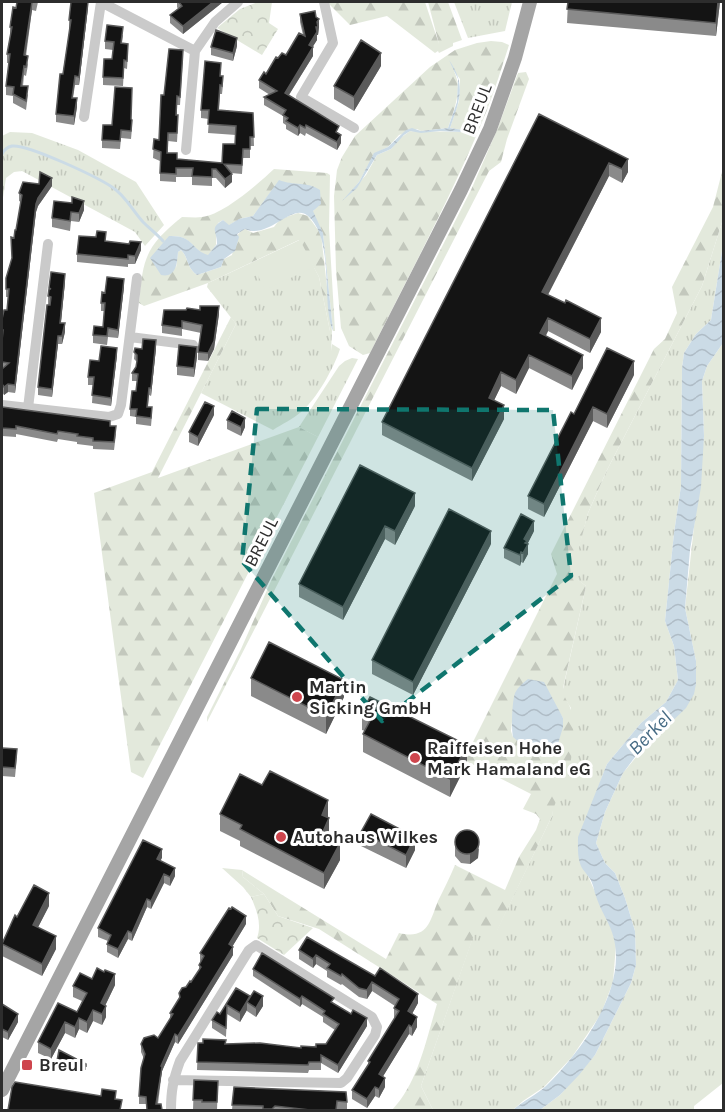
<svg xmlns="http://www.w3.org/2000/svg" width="725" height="1112" font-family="Karla,sans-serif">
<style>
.grass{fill:url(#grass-tufts)}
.forest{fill:url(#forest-firs);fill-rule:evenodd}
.park{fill:url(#park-crowns)}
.garden{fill:#e3e9dc}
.water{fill:url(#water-waves)}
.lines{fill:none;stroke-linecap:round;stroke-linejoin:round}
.stream{stroke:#cbdbe6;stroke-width:3}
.minor{stroke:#cacaca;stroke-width:10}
.major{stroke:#a5a5a5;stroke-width:14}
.wall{fill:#8a8a8a}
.shaded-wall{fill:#5a5a5a}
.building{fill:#141414;stroke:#5a5a5a;stroke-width:1.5}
.marked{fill:#0f766e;fill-opacity:0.2;stroke:#0f766e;stroke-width:4.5;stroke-dasharray:12 8;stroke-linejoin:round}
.poi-dot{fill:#ce454d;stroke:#fff;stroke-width:2}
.labels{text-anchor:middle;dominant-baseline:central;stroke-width:6;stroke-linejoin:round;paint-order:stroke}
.street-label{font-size:18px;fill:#2d2d2d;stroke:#fff}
.poi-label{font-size:18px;font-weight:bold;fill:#2d2d2d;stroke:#fff;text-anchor:start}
.water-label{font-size:20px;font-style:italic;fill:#466b84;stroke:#fff}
</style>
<defs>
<pattern id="grass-tufts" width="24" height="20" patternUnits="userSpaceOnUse" patternTransform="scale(1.5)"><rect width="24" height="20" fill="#e3e9dc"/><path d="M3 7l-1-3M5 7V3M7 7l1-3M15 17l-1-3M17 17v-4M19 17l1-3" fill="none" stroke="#c3c8bd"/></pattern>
<pattern id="forest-firs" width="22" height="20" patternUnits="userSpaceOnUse" patternTransform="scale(1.5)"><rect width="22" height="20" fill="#e3e9dc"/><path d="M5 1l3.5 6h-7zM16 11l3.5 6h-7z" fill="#c3c8bd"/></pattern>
<pattern id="park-crowns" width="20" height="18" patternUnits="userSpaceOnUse" patternTransform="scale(1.5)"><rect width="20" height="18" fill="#e3e9dc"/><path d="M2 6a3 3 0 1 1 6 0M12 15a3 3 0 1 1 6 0" fill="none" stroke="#c3c8bd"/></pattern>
<pattern id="water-waves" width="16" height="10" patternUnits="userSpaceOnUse" patternTransform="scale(1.5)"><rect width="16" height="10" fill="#cbdbe6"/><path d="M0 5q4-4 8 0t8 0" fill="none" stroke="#afbcc6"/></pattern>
</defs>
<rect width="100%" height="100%" fill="#fff"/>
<path class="grass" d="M 454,2 L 512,2 L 505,31 L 468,38 Z
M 10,132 L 32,133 L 78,150 L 136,182 L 164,225 L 145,246 L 135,232 L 22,171 L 14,172 L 6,178 L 2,204 L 2,136 Z
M 723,219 L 723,245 L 711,320 L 696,334 L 684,353 L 682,368 L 681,486 L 674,533 L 665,621 L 674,646 L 678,680 L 666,702 L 641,723 L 607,764 L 595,796 L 588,876 L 612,930 L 616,945 L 613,982 L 601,1014 L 572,1057 L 544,1087 L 523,1101 L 513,1110 L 433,1110 L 421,1086 L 474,934 L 497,930 L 552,816 L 553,805 L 568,773 L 571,708 L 563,696 L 563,689 L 586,586 L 571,575 L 588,513 L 607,470 L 702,286 Z
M 300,240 L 319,277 L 330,331 L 332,331 L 331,351 L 332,344 L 340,349 C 334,368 316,400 301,412 C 293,419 282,424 273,430 L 201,393 L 236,324 L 207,287 L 208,283 Z
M 723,343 L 723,1083 L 694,1106 L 694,1110 L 540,1110 L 560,1095 L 595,1055 L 631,983 L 636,965 L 635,931 L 625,898 L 615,873 L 605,863 L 596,843 L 605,812 L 623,773 L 696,684 L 696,661 L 685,608 L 704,436 L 702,381 L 707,366 Z
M 352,358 L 358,359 L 318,437 L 299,427 L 339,366 L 345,361 Z
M 222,868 L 242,870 L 243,877 L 264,894 L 251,897 L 243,887 Z"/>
<path class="forest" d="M 327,2 L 425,2 L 439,44 L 428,2 L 448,2 L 462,40 L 453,43 L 453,46 L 439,53 L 438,51 L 435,53 L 387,16 L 350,25 Z
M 491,41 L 502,42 L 509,45 C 502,67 495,89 487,110 C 453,194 410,273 370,353 L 363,355 L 349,346 L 341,328 L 336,270 L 334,196 L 337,170 L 342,157 L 355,136 L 430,67 L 455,50 L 477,43 ZM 454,71 L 460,79 L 459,101 L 450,128 L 462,130 L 462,132 C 444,131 427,132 410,131 L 399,139 L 391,149 L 377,155 L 366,175 L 349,194 L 359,182 L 374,154 L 388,147 L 399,135 L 417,129 L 421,131 L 448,128 C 454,110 463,89 454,71 Z
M 526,72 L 529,79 L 507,139 L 501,162 L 489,171 L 207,722 L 207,717 L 241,649 L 271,581 L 471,190 L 497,130 L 518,73 Z
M 723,168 L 723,219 L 702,286 L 607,470 L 588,513 L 572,575 L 586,586 L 563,688 C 563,698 569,702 571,710 C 576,725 572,756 569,772 C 565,788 554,799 552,816 L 497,931 L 474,935 L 421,1086 L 433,1110 L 392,1110 C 418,1083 426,1040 437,1004 L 319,929 L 278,916 L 264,894 L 243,877 L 242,870 L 386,959 L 399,933 C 428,940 430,921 438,901 C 444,889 450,877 455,865 L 505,890 L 519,857 L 536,830 L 540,819 L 536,814 L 523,809 L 531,794 L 464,760 L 557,574 L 551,554 L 561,534 L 654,349 L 665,339 L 677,313 L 672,287 L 713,207 ZM 515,694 L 555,706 L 563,718 L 513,737 L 511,731 Z
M 274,169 L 327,173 L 330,175 L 329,228 L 335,331 L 333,331 L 323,233 L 313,214 L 313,211 L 318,205 L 297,185 L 273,189 L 253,216 L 239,219 L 228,226 L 223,220 L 218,223 L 216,235 L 216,245 L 208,256 C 191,250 193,235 169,236 L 176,268 L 178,252 L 181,250 C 189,258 186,267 197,275 L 221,267 L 224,259 L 232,255 C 235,244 234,234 245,229 L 253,233 L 274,227 L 280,219 L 298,213 L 308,216 L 321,234 L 332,331 L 330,331 L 319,277 L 299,240 L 208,283 L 144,306 L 139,303 C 143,257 146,246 182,217 C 189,217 196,218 202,217 C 223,215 258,184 274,169 Z
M 231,317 L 236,324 L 158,478 L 299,427 L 318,437 L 143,778 L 131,772 L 94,493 L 152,472 Z"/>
<path class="park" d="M 258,2 L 272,2 L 269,23 L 278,29 L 262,55 L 217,28 L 240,9 Z
M 264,894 L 278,916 L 313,928 L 284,955 L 257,938 C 262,924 257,911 251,897 Z"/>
<path class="garden" d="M 300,240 L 314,267 L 265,290 L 252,263 Z"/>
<path class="water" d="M 449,60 C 467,85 459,102 450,128 L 463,130 L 462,132 L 440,131 L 421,133 L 410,131 L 404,135 L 391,149 L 377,155 L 357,188 L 342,201 L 359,182 L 374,153 L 388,147 L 406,130 L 412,128 L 421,131 L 448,128 L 457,102 L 458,79 Z
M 279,180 C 294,186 307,181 320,190 L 321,204 L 313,211 L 323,233 L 333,331 C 321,303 335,239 308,216 C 292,202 269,240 245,229 L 237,234 L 239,237 L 235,251 L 224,259 L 221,267 L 197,275 C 186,267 189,258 181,250 L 178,252 C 177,264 176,278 161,275 L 150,258 L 169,236 C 194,235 191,250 208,255 L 217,244 C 217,230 209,229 223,220 L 229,225 L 239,219 L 253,216 Z
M 723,245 L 723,343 L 707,366 L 702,381 L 704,436 L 701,487 L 690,550 L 685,608 L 696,661 L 696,684 L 694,694 L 686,708 L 635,757 L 623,773 L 605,812 L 596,843 L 605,863 L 615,873 L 625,898 L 635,931 L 636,965 L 631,983 L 595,1055 L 579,1075 L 560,1095 L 540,1110 L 513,1110 C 523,1101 536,1095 546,1086 C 583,1050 635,979 609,925 C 605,916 599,906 596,896 C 594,892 594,887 592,883 C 590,877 585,873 582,868 C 577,859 578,846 578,837 L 607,764 L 641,723 L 666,702 L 678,680 L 674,646 L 665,621 L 674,533 L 681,486 L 682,368 L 684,353 L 696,334 L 711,320 Z
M 528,679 L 544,682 L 563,718 L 563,727 L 557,747 C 532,759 533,753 513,737 C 511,728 512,702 515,693 C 518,687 523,683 528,679 Z"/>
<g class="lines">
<path class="stream" d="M 2,154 C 4,150 7,147 12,146 C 28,144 97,177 112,187 C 125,195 132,210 143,222 C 149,228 157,234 163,241"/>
<path class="minor" d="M 101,2 L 195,51
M 324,2 L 333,43 L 301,97 L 354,128
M 84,117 L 101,2
M 186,150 L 195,51 L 215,22 L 238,2
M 130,337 L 193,345
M 2,405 L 109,417 L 118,414 L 121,405 L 137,278
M 28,408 L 48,244
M 171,1110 C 171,1091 173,1080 180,1061 L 249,950 L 256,945 L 372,1017 L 377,1027 L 375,1035 L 347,1078 L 341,1083 L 173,1080"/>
<path class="major" d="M 2,1090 L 461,190 L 490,129 L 515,58 L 530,2"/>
</g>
<path class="wall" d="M 17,2 L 38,2 L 36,11 L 32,10 L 26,56 L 28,65 L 26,76 L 24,75 L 23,86 L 28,95 L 26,110 L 13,103 L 13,96 L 6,95 L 6,86 L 9,63 L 7,63 L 7,54 L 10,36 L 10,27 L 16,8 Z
M 177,2 L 223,2 L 183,34 L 170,23 L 170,15 L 178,9 L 177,7 Z
M 568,2 L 720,2 L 716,36 L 567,23 Z
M 88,7 L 79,85 L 75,85 L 73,98 L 77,107 L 74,125 L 56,122 L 56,114 L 70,29 L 69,29 L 69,20 Z
M 300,14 L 319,27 L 318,35 L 317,35 L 317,40 L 312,47 L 313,56 L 289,95 L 339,134 L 341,143 L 337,150 L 306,133 L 305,136 L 300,133 L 298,136 L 286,129 L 286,125 L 283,123 L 283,116 L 264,105 L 264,97 L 270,95 L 259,88 L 259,80 L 266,74 L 278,58 L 286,55 L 303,35 L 300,22 Z
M 123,35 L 122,43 L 128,52 L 127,69 L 124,68 L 123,86 L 103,85 L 103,77 L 112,59 L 113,50 L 105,49 L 105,41 Z
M 237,46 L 233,61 L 211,55 L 211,47 Z
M 183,58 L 180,105 L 177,105 L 177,115 L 178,124 L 177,142 L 168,141 L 168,153 L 177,159 L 222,163 L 235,144 L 236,135 L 208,133 L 209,119 L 201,118 L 201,110 L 220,76 L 223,85 L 222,94 L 220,94 L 219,110 L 253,113 L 254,146 L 250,146 L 250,158 L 243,158 L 242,174 L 231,173 L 232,182 L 225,188 L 216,178 L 212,178 L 212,186 L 192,185 L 192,177 L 176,177 L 176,182 L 160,181 L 160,161 L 153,158 L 154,139 L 159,140 L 164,95 Z
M 381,66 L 354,111 L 334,99 L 334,86 Z
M 539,114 L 628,172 L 622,183 L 609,176 L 548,295 L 601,332 L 590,353 L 548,331 L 546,336 L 583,368 L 572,390 L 529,368 L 516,394 L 501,386 L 494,400 L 504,419 L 472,481 L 382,435 L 382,422 Z
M 131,119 L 132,128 L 131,139 L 121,138 L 120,149 L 102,148 L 102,140 L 112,125 Z
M 52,186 L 38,206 L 36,212 L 15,393 L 8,392 L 4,395 L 2,392 L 2,319 L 7,310 L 8,297 L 6,297 L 6,289 L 12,259 L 14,238 L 16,230 L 21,202 L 19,201 L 19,193 Z
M 54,201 L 84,210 L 79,222 L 71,221 L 70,231 L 52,227 L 52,218 Z
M 106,241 L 141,250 L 135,264 L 128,264 L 128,267 L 77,262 L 77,254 Z
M 65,282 L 61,323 L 65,332 L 62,344 L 58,344 L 52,397 L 38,395 L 38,387 L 50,305 L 48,305 L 48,296 Z
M 124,287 L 118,338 L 108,337 L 107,345 L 93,343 L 93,335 L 103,327 L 104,311 L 101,311 L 101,303 L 105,293 Z
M 219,314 L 214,349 L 208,361 L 198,360 L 198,352 L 201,333 L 182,329 L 182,336 L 162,333 L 162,325 Z
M 135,348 L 142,349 L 156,348 L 151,396 L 149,395 L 148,407 L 152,415 L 151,426 L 136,424 L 136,417 L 130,416 L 130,409 L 136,391 L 137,381 L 132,381 L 132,373 L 136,367 L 137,362 L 134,359 Z
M 117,355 L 111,406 L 92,403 L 93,385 L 88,385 L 88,377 L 99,361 Z
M 197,357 L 194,377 L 177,375 L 177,366 Z
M 634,375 L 607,428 L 593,421 L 544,517 L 528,509 L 528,496 L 574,414 Z
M 2,407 L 110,426 L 116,434 L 114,450 L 93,449 L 93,446 L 77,444 L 77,442 L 58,439 L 57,442 L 16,434 L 16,437 L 2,436 Z
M 214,415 L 198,446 L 189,442 L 189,432 Z
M 227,420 L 245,427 L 241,436 L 227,429 Z
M 415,506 L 395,545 L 385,539 L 343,620 L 299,597 L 299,584 Z
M 534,531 L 527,544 L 528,554 L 523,563 L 521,562 L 520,566 L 504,558 L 504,548 Z
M 491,544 L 413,695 L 372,674 L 372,660 Z
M 251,678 L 344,697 L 326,734 L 251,696 Z
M 362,712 L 467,763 L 450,797 L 363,752 L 363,734 L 365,731 L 362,730 Z
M 2,748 L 17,757 L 15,777 L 2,776 Z
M 220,814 L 328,818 L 329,835 L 328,837 L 340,860 L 324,889 L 240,846 L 240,841 L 220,831 Z
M 361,832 L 415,850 L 406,868 L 361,846 Z
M 455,838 L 479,849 L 478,858 L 470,864 L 461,863 L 455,856 Z
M 162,858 L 160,860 L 175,876 L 170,886 L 164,883 L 151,909 L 147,907 L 132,941 L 128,939 L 118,958 L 107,952 L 107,944 L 108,941 L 98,937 L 98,928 Z
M 49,906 L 38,927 L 56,949 L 42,976 L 2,956 L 2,942 L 17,917 Z
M 246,924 L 232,947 L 233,955 L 178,1044 L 175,1042 L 162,1071 L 158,1104 L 139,1104 L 139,1096 L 144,1059 L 141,1052 L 141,1044 L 158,1038 L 170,1019 L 170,1013 L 179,999 L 179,993 L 191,982 L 199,971 L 199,965 L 201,961 L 200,961 L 200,953 Z
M 307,937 L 418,1003 L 412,1014 L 417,1027 L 412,1036 L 409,1034 L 383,1076 L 385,1087 L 379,1098 L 375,1096 L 367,1108 L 352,1099 L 352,1090 L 368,1066 L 368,1061 L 395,1018 L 394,1017 L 394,1008 L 395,1006 L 372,991 L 367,999 L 359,997 L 342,984 L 341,985 L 327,977 L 327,971 L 316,964 L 313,968 L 299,959 L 299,950 Z
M 253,969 L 334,1004 L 367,1026 L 338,1073 L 321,1063 L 321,1070 L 309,1070 L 308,1073 L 197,1070 L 198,1043 L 301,1048 L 326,1044 L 335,1030 L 323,1022 L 323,1017 L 302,1004 L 300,1007 L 253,976 Z
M 92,979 L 115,985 L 105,1006 L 106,1017 L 102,1025 L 93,1021 L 87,1033 L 79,1029 L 75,1038 L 65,1033 L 51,1059 L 38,1053 L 38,1042 L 77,1012 L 82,1001 L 73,997 L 73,986 Z
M 236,988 L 263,1006 L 256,1017 L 247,1011 L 247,1010 L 240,1022 L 227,1014 L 226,1037 L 212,1028 L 212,1020 L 220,1014 Z
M 2,1004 L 18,1022 L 8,1040 L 2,1037 Z
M 57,1061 L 86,1064 L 86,1070 L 57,1065 Z
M 194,1080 L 218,1081 L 217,1110 L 193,1110 Z
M 234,1087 L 347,1102 L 347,1110 L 232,1110 Z"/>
<path class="shaded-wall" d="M 32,2 L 32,10 L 24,64 L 24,55 Z
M 88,2 L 88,7 L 79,85 L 79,77 Z
M 213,2 L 223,2 L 183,34 L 183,26 Z
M 718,2 L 720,2 L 716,36 L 716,23 Z
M 319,19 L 319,27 L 318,35 L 317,35 L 317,40 L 309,53 L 309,45 Z
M 237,38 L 237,46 L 233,61 L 233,53 Z
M 313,47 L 313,56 L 285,101 L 285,93 Z
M 381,53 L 381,66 L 354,111 L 354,97 Z
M 77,98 L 77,107 L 74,125 L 74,116 Z
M 300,125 L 300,133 L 298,136 L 298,128 Z
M 341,135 L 341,143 L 337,150 L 337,142 Z
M 628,159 L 628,172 L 622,183 L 622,169 Z
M 609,163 L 609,176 L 542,306 L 542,292 Z
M 232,174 L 232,182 L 225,188 L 225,179 Z
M 52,178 L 52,186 L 38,206 L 36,212 L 15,393 L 15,385 L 36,204 L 38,198 Z
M 84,201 L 84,210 L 79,222 L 79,213 Z
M 141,242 L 141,250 L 135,264 L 135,256 Z
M 65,274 L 65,282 L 60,331 L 60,323 Z
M 124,279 L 124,287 L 118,338 L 118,330 Z
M 219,306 L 219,314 L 214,349 L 208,361 L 208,353 Z
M 548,318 L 548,331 L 540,346 L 540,333 Z
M 601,318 L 601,332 L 590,353 L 590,339 Z
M 65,323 L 65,332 L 62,344 L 62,336 Z
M 58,336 L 58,344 L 52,397 L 52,389 Z
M 156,340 L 156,348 L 151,396 L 151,388 Z
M 197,347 L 197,357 L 194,377 L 194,368 Z
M 117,348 L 117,355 L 111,406 L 111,398 Z
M 529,355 L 529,368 L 516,394 L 516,380 Z
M 583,355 L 583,368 L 572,390 L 572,376 Z
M 634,361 L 634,375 L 607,428 L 607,414 Z
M 501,372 L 501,386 L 489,411 L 489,398 Z
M 8,384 L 8,392 L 4,395 L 4,387 Z
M 504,405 L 504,419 L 472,481 L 472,468 Z
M 214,406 L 214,415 L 198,446 L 198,437 Z
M 593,407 L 593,421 L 544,517 L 544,504 Z
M 245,418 L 245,427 L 241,436 L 241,427 Z
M 415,493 L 415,506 L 395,545 L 395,531 Z
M 534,521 L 534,531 L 527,545 L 528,544 L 528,554 L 523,563 L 524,539 Z
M 385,526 L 385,539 L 343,620 L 343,607 Z
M 491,531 L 491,544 L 413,695 L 413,682 Z
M 521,552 L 521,562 L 520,566 L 520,555 Z
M 344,680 L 344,697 L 326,734 L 326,716 Z
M 467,745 L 467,763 L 450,797 L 450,779 Z
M 328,800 L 328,817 L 322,831 L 322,815 Z
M 329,818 L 329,835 L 322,850 L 322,834 Z
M 415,837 L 415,850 L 406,868 L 406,855 Z
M 479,840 L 478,858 L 470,864 L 470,854 Z
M 340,843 L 340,860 L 324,889 L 324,873 Z
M 162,849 L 162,858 L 157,867 L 157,859 Z
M 175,868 L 175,876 L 170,886 L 170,877 Z
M 164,874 L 164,883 L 151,909 L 151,901 Z
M 49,893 L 49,906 L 33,937 L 33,925 Z
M 147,899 L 147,907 L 132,941 L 132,933 Z
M 246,916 L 246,924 L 229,952 L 229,944 Z
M 128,931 L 128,939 L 118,958 L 118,949 Z
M 56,936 L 56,949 L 42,976 L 42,964 Z
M 233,947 L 233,955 L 178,1044 L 178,1036 Z
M 316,955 L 316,964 L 313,968 L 313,959 Z
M 115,974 L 115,985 L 101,1014 L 101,1003 Z
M 372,982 L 372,991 L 367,999 L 367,990 Z
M 418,994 L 418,1003 L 408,1021 L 408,1011 Z
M 263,996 L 263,1006 L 256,1017 L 256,1008 Z
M 302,996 L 302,1004 L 300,1007 L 300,999 Z
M 247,1002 L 247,1010 L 240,1022 L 240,1013 Z
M 106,1006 L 106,1017 L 102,1025 L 102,1014 Z
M 93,1010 L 93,1021 L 87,1033 L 87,1022 Z
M 18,1014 L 18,1022 L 8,1040 L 8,1032 Z
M 417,1017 L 417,1027 L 412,1036 L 412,1027 Z
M 79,1018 L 79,1029 L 75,1038 L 75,1027 Z
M 367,1018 L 367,1026 L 338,1073 L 338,1065 Z
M 65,1022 L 65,1033 L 51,1059 L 51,1049 Z
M 409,1025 L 409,1034 L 379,1083 L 379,1074 Z
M 175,1034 L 175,1042 L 162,1071 L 156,1110 L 161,1066 Z
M 385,1078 L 385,1087 L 379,1098 L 379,1089 Z
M 375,1087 L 375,1096 L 367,1108 L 367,1099 Z"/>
<path class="building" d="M 17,2 L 32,2 L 24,55 L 28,56 L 26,67 L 24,66 L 21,86 L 28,86 L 26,101 L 13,94 L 14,87 L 6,86 L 10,54 L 7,54 L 12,27 L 10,27 L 13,7 L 16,8 Z
M 71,2 L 88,2 L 79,77 L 75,76 L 72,98 L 77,98 L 74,116 L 56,114 L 60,74 L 63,74 L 71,20 L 69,20 Z
M 179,2 L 213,2 L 183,26 L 170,15 L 182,6 Z
M 568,2 L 718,2 L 716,23 L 567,9 Z
M 315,11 L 316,17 L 319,19 L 317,22 L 318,27 L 316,27 L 317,32 L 309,45 L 313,47 L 285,93 L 339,126 L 336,132 L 341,135 L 337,142 L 306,125 L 305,128 L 300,125 L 298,128 L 286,121 L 288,118 L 283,115 L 286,110 L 264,97 L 277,91 L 259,80 L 264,72 L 266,74 L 276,57 L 278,58 L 282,53 L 286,55 L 299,33 L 305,36 L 300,14 Z
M 107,25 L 123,27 L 121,43 L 128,44 L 127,61 L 124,60 L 123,78 L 103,77 L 104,59 L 112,59 L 114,42 L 105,41 Z
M 216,30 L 237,38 L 233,53 L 211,47 Z
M 361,40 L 381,53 L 354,97 L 334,86 Z
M 169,49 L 183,50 L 180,97 L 177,96 L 176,115 L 178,115 L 177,133 L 168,133 L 167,153 L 177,153 L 177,159 L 222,163 L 223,144 L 235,144 L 236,126 L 208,124 L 209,110 L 201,110 L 205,61 L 221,63 L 220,76 L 223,76 L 222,86 L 220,85 L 218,110 L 253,113 L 254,137 L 250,137 L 250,149 L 243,149 L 242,165 L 224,164 L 232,174 L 225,179 L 216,169 L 212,169 L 212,177 L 192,176 L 193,168 L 176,168 L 176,174 L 160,173 L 161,152 L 153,149 L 154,139 L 159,140 L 161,95 L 164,95 Z
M 115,87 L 132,88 L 131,119 L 132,120 L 131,131 L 121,130 L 120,141 L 102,140 L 103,125 L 112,125 Z
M 539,114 L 628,159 L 622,169 L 609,163 L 542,292 L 565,303 L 566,300 L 601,318 L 590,339 L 548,318 L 540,333 L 583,355 L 572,376 L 529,355 L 516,380 L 501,372 L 489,398 L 504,405 L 472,468 L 382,422 Z
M 40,172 L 52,178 L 38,198 L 36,204 L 15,385 L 8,384 L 4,387 L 2,384 L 2,369 L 9,363 L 2,362 L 2,341 L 3,330 L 2,330 L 2,319 L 4,310 L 7,310 L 9,289 L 6,289 L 6,278 L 12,258 L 11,237 L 14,238 L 15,230 L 16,230 L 22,195 L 19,193 L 23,182 L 39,184 Z
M 72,197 L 84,201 L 79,213 L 71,212 L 70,221 L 52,218 L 54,201 L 72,203 Z
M 97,231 L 106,232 L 105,241 L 129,244 L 130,241 L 141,242 L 135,256 L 128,255 L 128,259 L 77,254 L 79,236 L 96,237 Z
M 51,272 L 65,274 L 60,323 L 65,323 L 62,336 L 58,336 L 52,389 L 38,387 L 47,305 L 50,305 L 51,297 L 48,296 L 49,289 L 51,289 L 49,288 Z
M 107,277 L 124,279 L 118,330 L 108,328 L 107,336 L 93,335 L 94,326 L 103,327 L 105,303 L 101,303 L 102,292 L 105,293 Z
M 200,306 L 219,306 L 214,341 L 208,353 L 198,352 L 202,325 L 182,321 L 182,328 L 162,325 L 164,310 L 186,310 L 187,308 L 200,310 Z
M 143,339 L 156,340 L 151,388 L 149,388 L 147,407 L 152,407 L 151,418 L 136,416 L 137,409 L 130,409 L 132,391 L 136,391 L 138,374 L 132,373 L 136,367 L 137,361 L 137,355 L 134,352 L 135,348 L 142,349 Z
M 179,345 L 197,347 L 194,368 L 177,366 Z
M 101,346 L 117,348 L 111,398 L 92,395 L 94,377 L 88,377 L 90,360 L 99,361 Z
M 607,348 L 634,361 L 607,414 L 593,407 L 544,504 L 528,496 L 571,412 L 574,414 Z
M 205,402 L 214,406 L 198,437 L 189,432 Z
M 2,407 L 110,421 L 110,426 L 116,426 L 114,442 L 93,441 L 93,438 L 77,436 L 78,434 L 58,431 L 57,434 L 16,426 L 16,429 L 2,428 Z
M 232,411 L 245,418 L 241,427 L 227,420 Z
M 360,465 L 415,493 L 395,531 L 385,526 L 343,607 L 299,584 Z
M 449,509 L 491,531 L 413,682 L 372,660 Z
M 521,514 L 534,521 L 524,539 L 527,541 L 525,543 L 528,544 L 523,553 L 521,552 L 520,555 L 504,548 Z
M 269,642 L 344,680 L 326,716 L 251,678 Z
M 370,697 L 467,745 L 450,779 L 363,734 L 372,717 L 362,712 Z
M 2,748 L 17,749 L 15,768 L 2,767 Z
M 270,771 L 328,800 L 322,815 L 329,818 L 322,834 L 340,843 L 324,873 L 240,829 L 242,825 L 220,814 L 240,774 L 262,785 Z
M 371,814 L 415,837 L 406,855 L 361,832 Z
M455 842a12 12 0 1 1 24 0a12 12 0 1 1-24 0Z
M 143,840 L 162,849 L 157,859 L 175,868 L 170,877 L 164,874 L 151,901 L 147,899 L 132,933 L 128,931 L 118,949 L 107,944 L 111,935 L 98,928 Z
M 34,885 L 49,893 L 33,925 L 56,936 L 42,964 L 2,944 L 15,915 L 17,917 Z
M 232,907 L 246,916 L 229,944 L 233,947 L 178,1036 L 175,1034 L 161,1066 L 162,1067 L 156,1104 L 161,1104 L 162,1110 L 147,1110 L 146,1097 L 139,1096 L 141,1068 L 145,1054 L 141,1044 L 144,1038 L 154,1035 L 158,1038 L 173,1014 L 170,1013 L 180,997 L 179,993 L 182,988 L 186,987 L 190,981 L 191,982 L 201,967 L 199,965 L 204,956 L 200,953 L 229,908 L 231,909 Z
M 307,937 L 375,976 L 380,968 L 418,994 L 408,1011 L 417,1017 L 412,1027 L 409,1025 L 379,1074 L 385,1078 L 379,1089 L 375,1087 L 367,1099 L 352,1090 L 370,1062 L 368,1061 L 399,1011 L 394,1008 L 399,999 L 372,982 L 367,990 L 359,988 L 342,974 L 341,976 L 327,968 L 330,964 L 316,955 L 313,959 L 299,950 Z
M 262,953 L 334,998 L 331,1002 L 351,1014 L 353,1010 L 367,1018 L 338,1065 L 321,1055 L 321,1062 L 309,1062 L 308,1065 L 197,1062 L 198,1043 L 203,1043 L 203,1039 L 226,1040 L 225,1044 L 260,1043 L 301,1048 L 301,1046 L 316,1047 L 316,1044 L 326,1044 L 339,1024 L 323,1014 L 325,1011 L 302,996 L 300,999 L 253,969 Z
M 97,968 L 104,972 L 105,970 L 115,974 L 101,1003 L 106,1006 L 102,1014 L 93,1010 L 87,1022 L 79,1018 L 75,1027 L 65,1022 L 51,1049 L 38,1042 L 58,1003 L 77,1012 L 87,993 L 73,986 L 80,973 L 92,979 Z
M 236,988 L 250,996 L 240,1013 L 227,1005 L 226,1028 L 212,1020 L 217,1012 L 220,1014 Z
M 254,991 L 263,996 L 256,1008 L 247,1002 Z
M 2,1004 L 18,1014 L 8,1032 L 2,1029 Z
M 59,1050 L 86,1064 L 86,1066 L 57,1061 Z
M 194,1080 L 218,1081 L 217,1102 L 202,1102 L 202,1100 L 193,1100 Z
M 15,1082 L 101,1096 L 102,1089 L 116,1091 L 115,1099 L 122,1100 L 120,1110 L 8,1110 L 12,1087 Z
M 234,1087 L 346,1092 L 347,1102 L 337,1101 L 336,1110 L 310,1110 L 275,1106 L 272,1109 L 263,1109 L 263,1106 L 232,1105 Z"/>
<path class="marked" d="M 257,409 L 553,410 L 571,576 L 382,721 L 242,561 Z"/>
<g class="poi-dot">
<circle cx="297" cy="697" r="6"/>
<circle cx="415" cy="758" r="6"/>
<circle cx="281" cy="837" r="6"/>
<rect x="21" y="1059" width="12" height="12" rx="3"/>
</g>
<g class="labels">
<g class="street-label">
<text transform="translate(477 109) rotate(-69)">BREUL</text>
<text transform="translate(261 542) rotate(-63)">BREUL</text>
</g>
<g class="poi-label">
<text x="309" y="687">Martin<tspan x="309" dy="21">Sicking GmbH</tspan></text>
<text x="427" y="748">Raiffeisen Hohe<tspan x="427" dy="21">Mark Hamaland eG</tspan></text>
<text x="293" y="837">Autohaus Wilkes</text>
<text x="39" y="1065">Breul</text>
</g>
<g class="water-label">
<text transform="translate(650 733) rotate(-45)">Berkel</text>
</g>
</g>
<rect width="725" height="1112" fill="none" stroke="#2d2d2d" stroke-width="6"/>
</svg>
